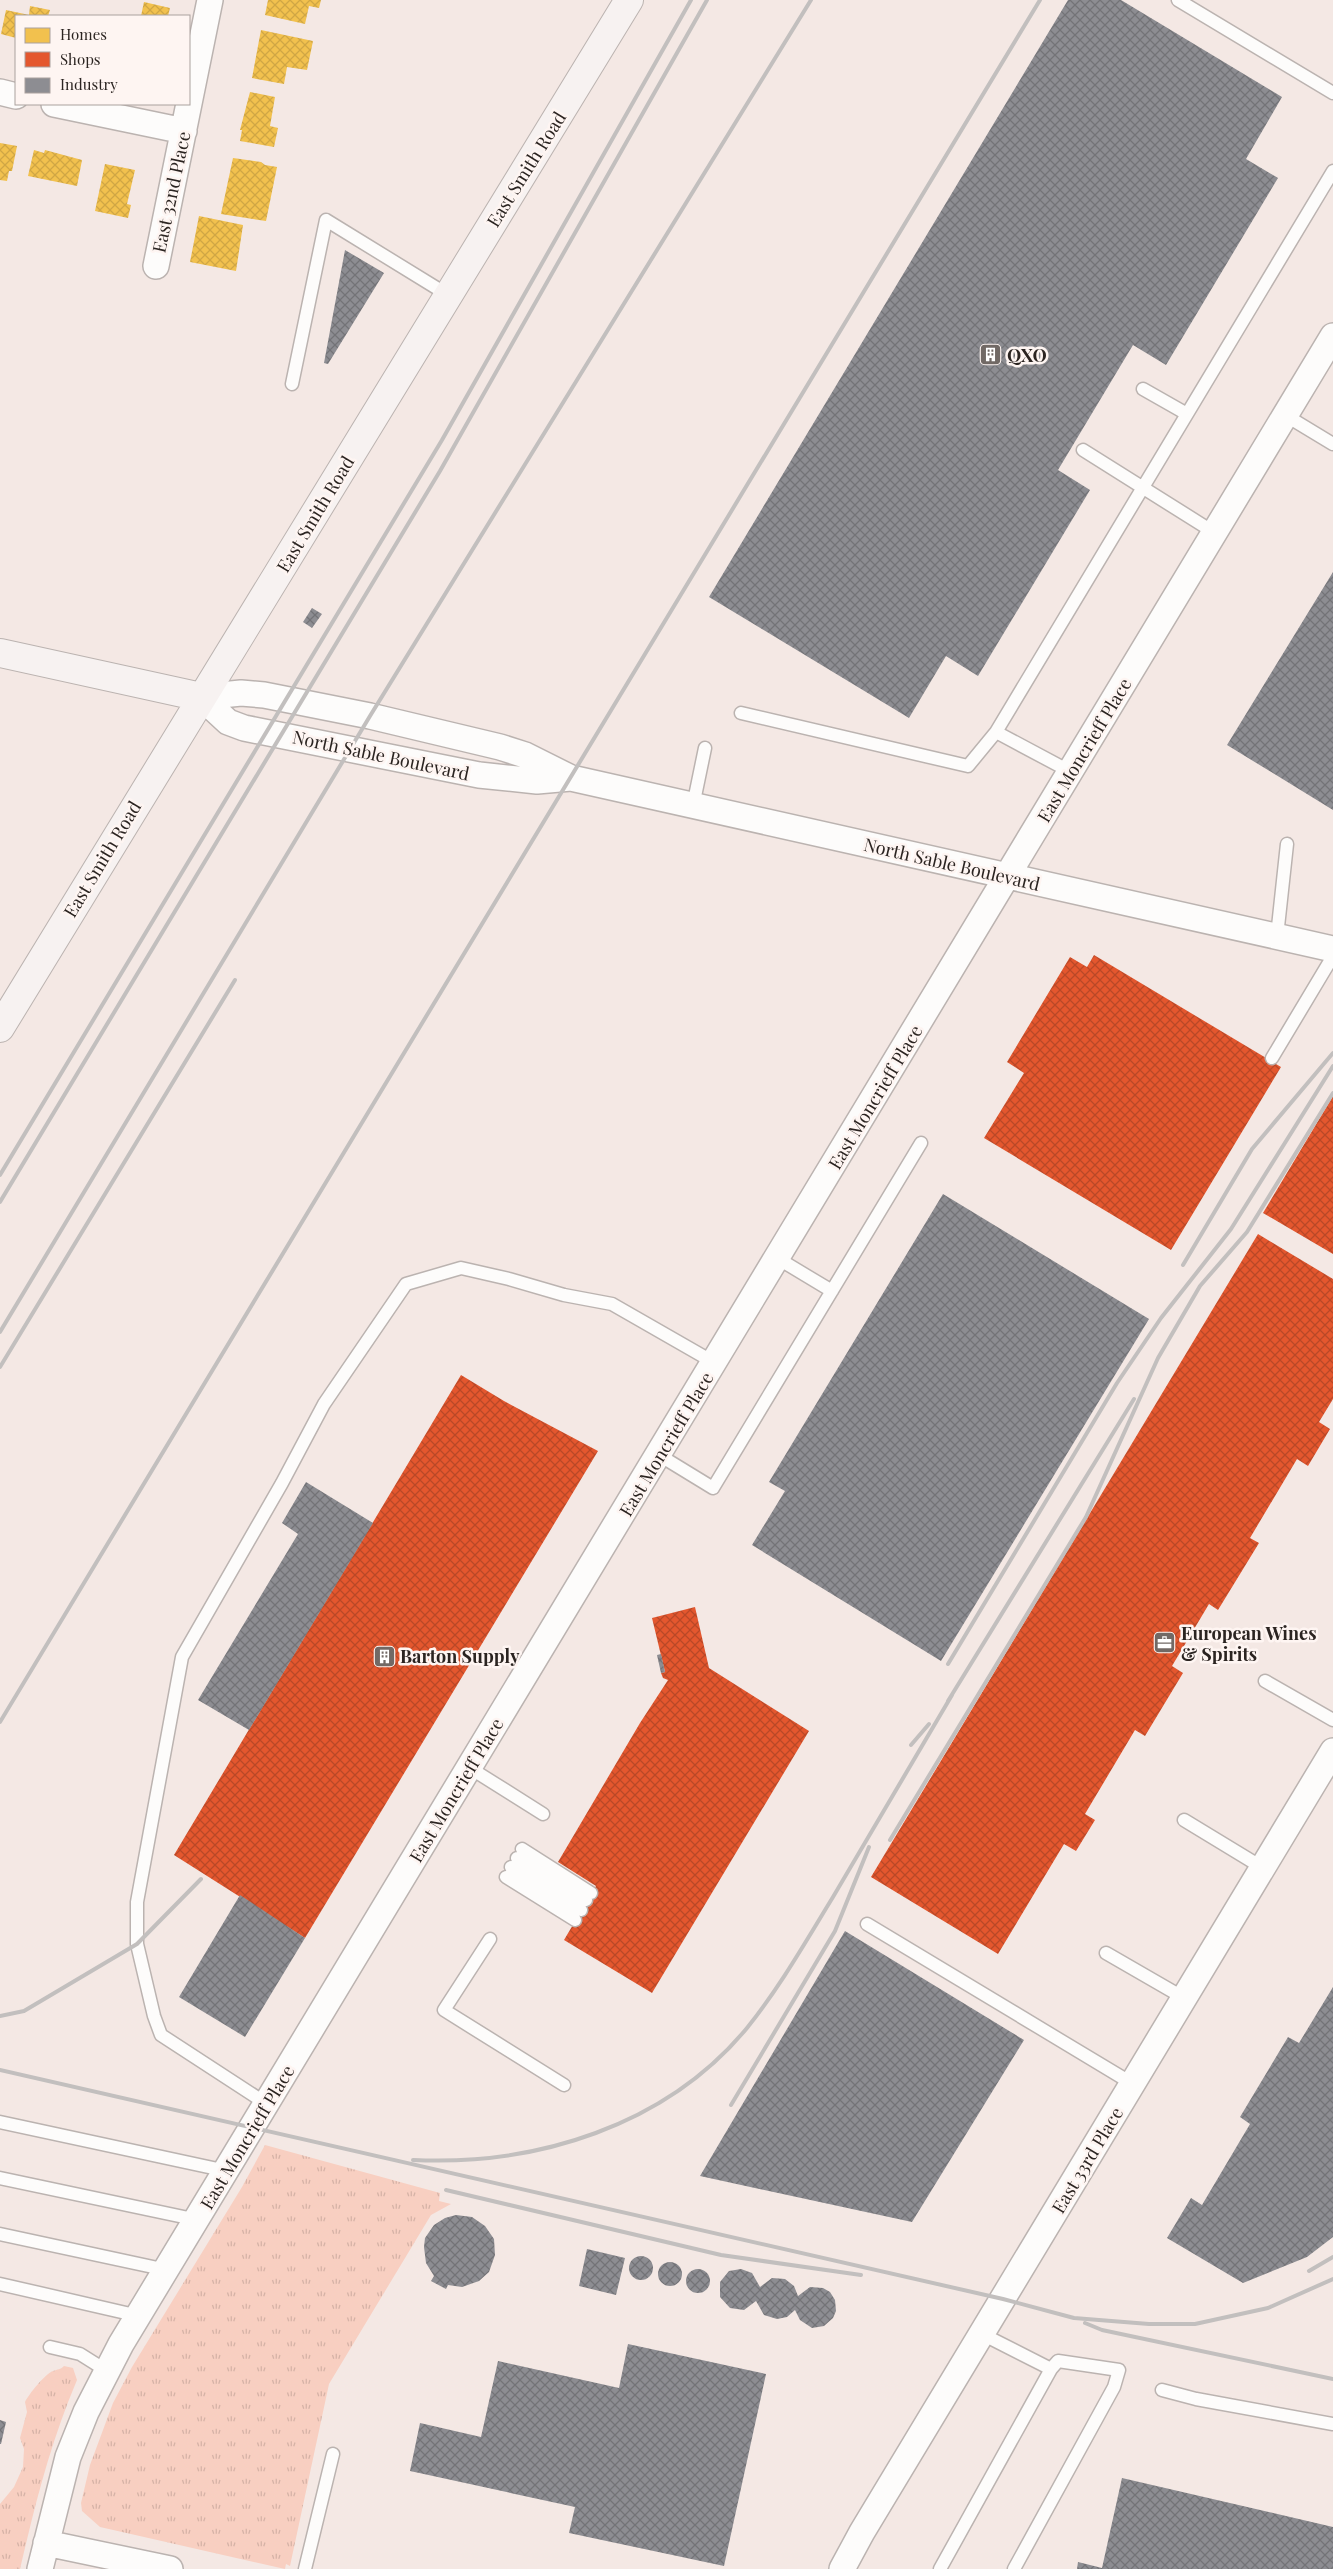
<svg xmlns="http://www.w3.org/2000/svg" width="1333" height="2569" font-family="'Playfair Display',serif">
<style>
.grass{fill:url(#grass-tufts)}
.homes{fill:url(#homes-cross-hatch)}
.shops{fill:url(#shops-cross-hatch)}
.industry{fill:url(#industry-cross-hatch)}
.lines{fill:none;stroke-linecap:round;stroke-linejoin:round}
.lane-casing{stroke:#bbb3b0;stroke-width:15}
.street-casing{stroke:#bbb3b0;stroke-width:28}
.secondary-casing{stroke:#bbb3b0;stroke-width:30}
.lane{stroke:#fdfcfb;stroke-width:12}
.street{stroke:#fdfcfb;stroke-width:25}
.secondary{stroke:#f7f2f1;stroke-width:28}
.rail{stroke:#c2bfbe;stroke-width:4}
.labels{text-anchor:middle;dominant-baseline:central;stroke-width:5;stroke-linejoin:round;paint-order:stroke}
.street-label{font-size:18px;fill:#2b2421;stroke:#fef5f2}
.poi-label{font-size:18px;font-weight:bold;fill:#2b2421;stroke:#fef5f2;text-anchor:start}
</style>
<defs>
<pattern id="grass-tufts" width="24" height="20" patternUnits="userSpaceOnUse" patternTransform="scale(1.25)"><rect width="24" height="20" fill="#f8cfc1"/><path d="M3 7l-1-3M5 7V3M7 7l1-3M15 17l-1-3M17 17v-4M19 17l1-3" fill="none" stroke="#d5b2a6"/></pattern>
<pattern id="homes-cross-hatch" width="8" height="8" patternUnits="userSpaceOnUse" patternTransform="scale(1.25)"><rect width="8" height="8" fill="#f2c14e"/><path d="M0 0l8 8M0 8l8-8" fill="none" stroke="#d0a644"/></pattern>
<pattern id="shops-cross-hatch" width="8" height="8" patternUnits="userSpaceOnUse" patternTransform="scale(1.25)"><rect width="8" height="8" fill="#e4572e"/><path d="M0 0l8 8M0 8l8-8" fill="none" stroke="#b94827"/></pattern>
<pattern id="industry-cross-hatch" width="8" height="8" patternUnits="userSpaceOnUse" patternTransform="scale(1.25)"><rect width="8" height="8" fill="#8d8d92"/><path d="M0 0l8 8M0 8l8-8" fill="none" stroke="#737377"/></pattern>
</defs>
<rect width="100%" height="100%" fill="#f4e8e4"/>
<path class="grass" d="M 265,2145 L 440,2193 L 439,2201 L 451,2204 L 431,2215 L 329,2384 L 290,2566 L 286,2564 L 285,2569 L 100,2527 L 82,2511 L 81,2503 L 90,2465 L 113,2403 L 132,2367 L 242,2187 Z
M 64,2366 L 73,2368 L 77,2380 C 50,2444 36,2501 20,2569 L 0,2569 L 0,2504 L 14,2487 L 23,2467 L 24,2449 L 20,2438 L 27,2412 L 25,2402 C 29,2394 45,2374 53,2371 C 58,2369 60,2370 64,2366 Z"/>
<path class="homes" d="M 268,0 L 321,0 L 319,8 L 309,6 L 305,24 L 265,15 Z
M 144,2 L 170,8 L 168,16 L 141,16 Z
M 30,6 L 50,10 L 48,16 L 16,16 L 16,38 L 1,34 L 6,10 L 29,15 Z
M 261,30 L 313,41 L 307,70 L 287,67 L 284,84 L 252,78 Z
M 250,92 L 275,97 L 270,126 L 278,128 L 274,147 L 240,141 L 242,130 L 240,130 Z
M 0,143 L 17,146 L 12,171 L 9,171 L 7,181 L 0,180 Z
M 34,150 L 44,153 L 45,150 L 82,160 L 77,186 L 28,176 Z
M 233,158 L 261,162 L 265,165 L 277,167 L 266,221 L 221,214 Z
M 105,164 L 135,170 L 127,204 L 131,205 L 128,218 L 95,211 Z
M 199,216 L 243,225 L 236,271 L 190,262 Z"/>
<path class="shops" d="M 1094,955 L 1281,1067 L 1171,1250 L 984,1138 L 1024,1073 L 1007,1062 L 1070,957 L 1087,967 Z
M 1333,1096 L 1333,1254 L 1263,1213 Z
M 1258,1234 L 1333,1279 L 1333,1399 L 1319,1422 L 1330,1429 L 1308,1466 L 1297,1459 L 1250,1538 L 1259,1543 L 1218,1610 L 1209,1604 L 1172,1666 L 1183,1673 L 1145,1736 L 1135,1730 L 1085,1814 L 1095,1820 L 1076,1851 L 1064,1844 L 998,1954 L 871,1877 Z
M 461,1375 L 504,1401 L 598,1451 L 305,1938 L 174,1855 Z
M 695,1607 L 709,1668 L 809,1731 L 652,1993 L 564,1940 L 596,1886 L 558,1862 L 640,1723 L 668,1680 L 663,1678 L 661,1673 L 665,1672 L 652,1618 Z"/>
<path class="industry" d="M 1068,0 L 1121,0 L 1282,97 L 1246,159 L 1278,178 L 1166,365 L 1133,345 L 1058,470 L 1090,490 L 978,676 L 946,656 L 909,718 L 709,597 Z
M 345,250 L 384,273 L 328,364 L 324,363 Z
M 1333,572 L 1333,810 L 1227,745 Z
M 312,608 L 322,614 L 312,628 L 303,622 Z
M 943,1194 L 1149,1319 L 941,1661 L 752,1545 L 785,1491 L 769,1482 Z
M 306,1482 L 373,1523 L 249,1730 L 198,1700 L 298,1534 L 282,1523 Z
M 661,1654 L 665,1672 L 661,1673 L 657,1655 Z
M 240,1895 L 305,1938 L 245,2037 L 179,1997 Z
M 845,1931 L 1024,2040 L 912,2222 L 700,2176 Z
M 1333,1987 L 1333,2237 L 1307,2257 L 1243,2283 L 1167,2238 L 1191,2198 L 1202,2205 L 1250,2124 L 1240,2117 L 1288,2037 L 1299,2043 Z
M 456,2215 L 472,2217 L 485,2226 L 494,2239 L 495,2255 L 489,2272 L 479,2281 L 462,2287 L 448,2285 L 446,2289 L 431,2281 L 434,2276 L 426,2263 L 424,2247 L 425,2238 L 434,2225 L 445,2218 Z
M 587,2249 L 625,2258 L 616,2295 L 579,2286 Z
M629 2268a12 12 0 1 1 24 0a12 12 0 1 1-24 0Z
M658 2274a12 12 0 1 1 24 0a12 12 0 1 1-24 0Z
M686 2281a12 12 0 1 1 24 0a12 12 0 1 1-24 0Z
M 741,2269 L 752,2273 L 760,2287 L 772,2278 L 785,2279 L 794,2286 L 798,2296 L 810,2287 L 823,2288 L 830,2292 L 835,2300 L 836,2311 L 833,2318 L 824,2326 L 812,2328 L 800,2320 L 795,2310 L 787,2317 L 777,2319 L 764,2315 L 756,2301 L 744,2310 L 730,2308 L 720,2297 L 720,2282 L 729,2271 Z
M 628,2344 L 766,2374 L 724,2566 L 569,2533 L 575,2507 L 410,2471 L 420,2423 L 481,2437 L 498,2361 L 619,2388 Z
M 0,2420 L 6,2422 L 1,2444 L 0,2444 Z
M 1122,2478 L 1333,2527 L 1333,2569 L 1077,2569 L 1078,2562 L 1102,2568 Z"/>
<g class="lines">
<defs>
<path id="lane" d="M 1178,0 L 1333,93
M 292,384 L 326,220 L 448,295
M 1143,389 L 1187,414
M 1285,415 L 1333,444
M 1083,450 L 1215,533
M 741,713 L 968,766 L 996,732 L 1333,171
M 996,732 L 1071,772
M 693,806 L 705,748
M 1277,936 L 1287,844
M 1272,1058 L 1333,956
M 777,1258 L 832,1291
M 659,1455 L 713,1488 L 921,1143
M 1265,1681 L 1333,1720
M 470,1768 L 543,1814
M 1184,1820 L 1263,1868
M 522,1849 L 591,1893
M 517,1858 L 586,1900
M 511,1867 L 581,1910
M 506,1877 L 575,1920
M 867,1924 L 1133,2084
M 490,1939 L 444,2010 L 564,2085
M 1106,1953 L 1184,1998
M 267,2104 L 161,2035 L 154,2016 L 137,1944 L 137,1902 L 182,1657 L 282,1483 L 324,1404 L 406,1284 L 461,1268 L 509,1279 L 564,1295 L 612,1304 L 715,1363
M 0,2122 L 227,2171
M 0,2178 L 198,2220
M 0,2234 L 167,2270
M 0,2284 L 139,2316
M 50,2347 L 80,2354 L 107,2371
M 1162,2390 L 1196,2399 L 1333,2424
M 305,2569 L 333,2454
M 940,2569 L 1051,2369 L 982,2334
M 1014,2569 L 1114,2387 L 1119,2370 L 1058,2361 L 1051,2369"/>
<path id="street" d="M 0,92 L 16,96
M 54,104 L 184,131
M 156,266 L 210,0
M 201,697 L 241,693 L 264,695 L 370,716 L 500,747 L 525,755 L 571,778 L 1333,949
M 201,697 L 228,722 L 244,728 L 479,775 L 537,781 L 571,778
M 46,2543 L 170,2569
M 40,2569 L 68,2457 L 86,2412 L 121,2344 L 1333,336
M 842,2569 L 862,2532 L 1333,1751"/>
<path id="secondary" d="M 0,653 L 201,697
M 0,1028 L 629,0"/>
</defs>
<use href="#lane" class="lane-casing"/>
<use href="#street" class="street-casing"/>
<use href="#secondary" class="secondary-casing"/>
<use href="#lane" class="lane"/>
<use href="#street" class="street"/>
<use href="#secondary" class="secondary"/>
<path class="rail" d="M 0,1175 L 442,440 L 691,0
M 0,1202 L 440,471 L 707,0
M 1183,1265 L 1252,1149 L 1333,1053
M 0,1332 L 370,716 L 811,0
M 0,1367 L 235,980
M 948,1664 L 1117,1383 L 1161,1318 L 1231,1229 L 1333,1066
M 948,1701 L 1134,1399
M 0,1722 L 1040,0
M 911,1745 L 929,1724
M 890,1840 L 1086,1517 L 1158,1358 L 1200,1286 L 1247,1232 L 1333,1093
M 0,2016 L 24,2011 L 137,1944 L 201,1879
M 0,2070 L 1003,2299 L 1074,2318 L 1149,2324 L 1195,2324 L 1268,2308 L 1333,2279
M 731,2105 L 835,1931 L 869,1847
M 413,2160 C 536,2166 666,2126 747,2028 C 780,1987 806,1941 833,1897 C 873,1830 912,1762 952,1695
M 446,2190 L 721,2255 L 861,2275
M 1309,2271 L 1333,2257
M 1085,2323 L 1102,2330 L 1333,2379"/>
</g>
<defs>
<symbol id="building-square" viewBox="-11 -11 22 22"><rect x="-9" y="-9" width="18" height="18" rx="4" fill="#716965" stroke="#fef5f2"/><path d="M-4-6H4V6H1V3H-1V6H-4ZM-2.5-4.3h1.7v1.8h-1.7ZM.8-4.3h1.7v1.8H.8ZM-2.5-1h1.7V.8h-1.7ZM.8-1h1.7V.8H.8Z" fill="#fff"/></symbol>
<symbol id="office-square" viewBox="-11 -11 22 22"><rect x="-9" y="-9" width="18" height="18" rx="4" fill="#716965" stroke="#fef5f2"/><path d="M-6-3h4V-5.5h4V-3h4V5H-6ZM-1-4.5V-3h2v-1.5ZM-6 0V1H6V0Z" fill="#fff"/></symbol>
</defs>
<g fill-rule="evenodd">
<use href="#building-square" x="978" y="342" width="25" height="25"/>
<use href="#office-square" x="1152" y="1630" width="25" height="25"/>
<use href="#building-square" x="372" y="1644" width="25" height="25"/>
</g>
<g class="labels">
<g class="street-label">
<text transform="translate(526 169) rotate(-58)">East Smith Road</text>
<text transform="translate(171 192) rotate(-78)">East 32nd Place</text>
<text transform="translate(315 514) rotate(-59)">East Smith Road</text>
<text transform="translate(1084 750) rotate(-59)">East Moncrieff Place</text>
<text transform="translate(381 755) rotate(12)">North Sable Boulevard</text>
<text transform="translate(102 859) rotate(-59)">East Smith Road</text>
<text transform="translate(952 864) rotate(13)">North Sable Boulevard</text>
<text transform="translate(875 1097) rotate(-59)">East Moncrieff Place</text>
<text transform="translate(666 1444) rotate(-59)">East Moncrieff Place</text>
<text transform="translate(456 1790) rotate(-59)">East Moncrieff Place</text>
<text transform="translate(247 2137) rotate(-59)">East Moncrieff Place</text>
<text transform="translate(1087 2160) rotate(-59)">East 33rd Place</text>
</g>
<g class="poi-label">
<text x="1007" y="355">QXO</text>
<text x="1181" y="1633">European Wines<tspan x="1181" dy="21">&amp; Spirits</tspan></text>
<text x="400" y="1656">Barton Supply</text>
</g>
</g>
<rect x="15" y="15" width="175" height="90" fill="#fef5f2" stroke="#aaa19e"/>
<rect x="25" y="28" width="25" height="15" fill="#f2c14e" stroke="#aaa19e"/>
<text x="60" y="40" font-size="15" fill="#2b2421">Homes</text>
<rect x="25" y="52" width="25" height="15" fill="#e4572e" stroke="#aaa19e"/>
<text x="60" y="65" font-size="15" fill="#2b2421">Shops</text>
<rect x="25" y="78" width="25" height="15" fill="#8d8d92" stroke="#aaa19e"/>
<text x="60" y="90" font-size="15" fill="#2b2421">Industry</text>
</svg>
